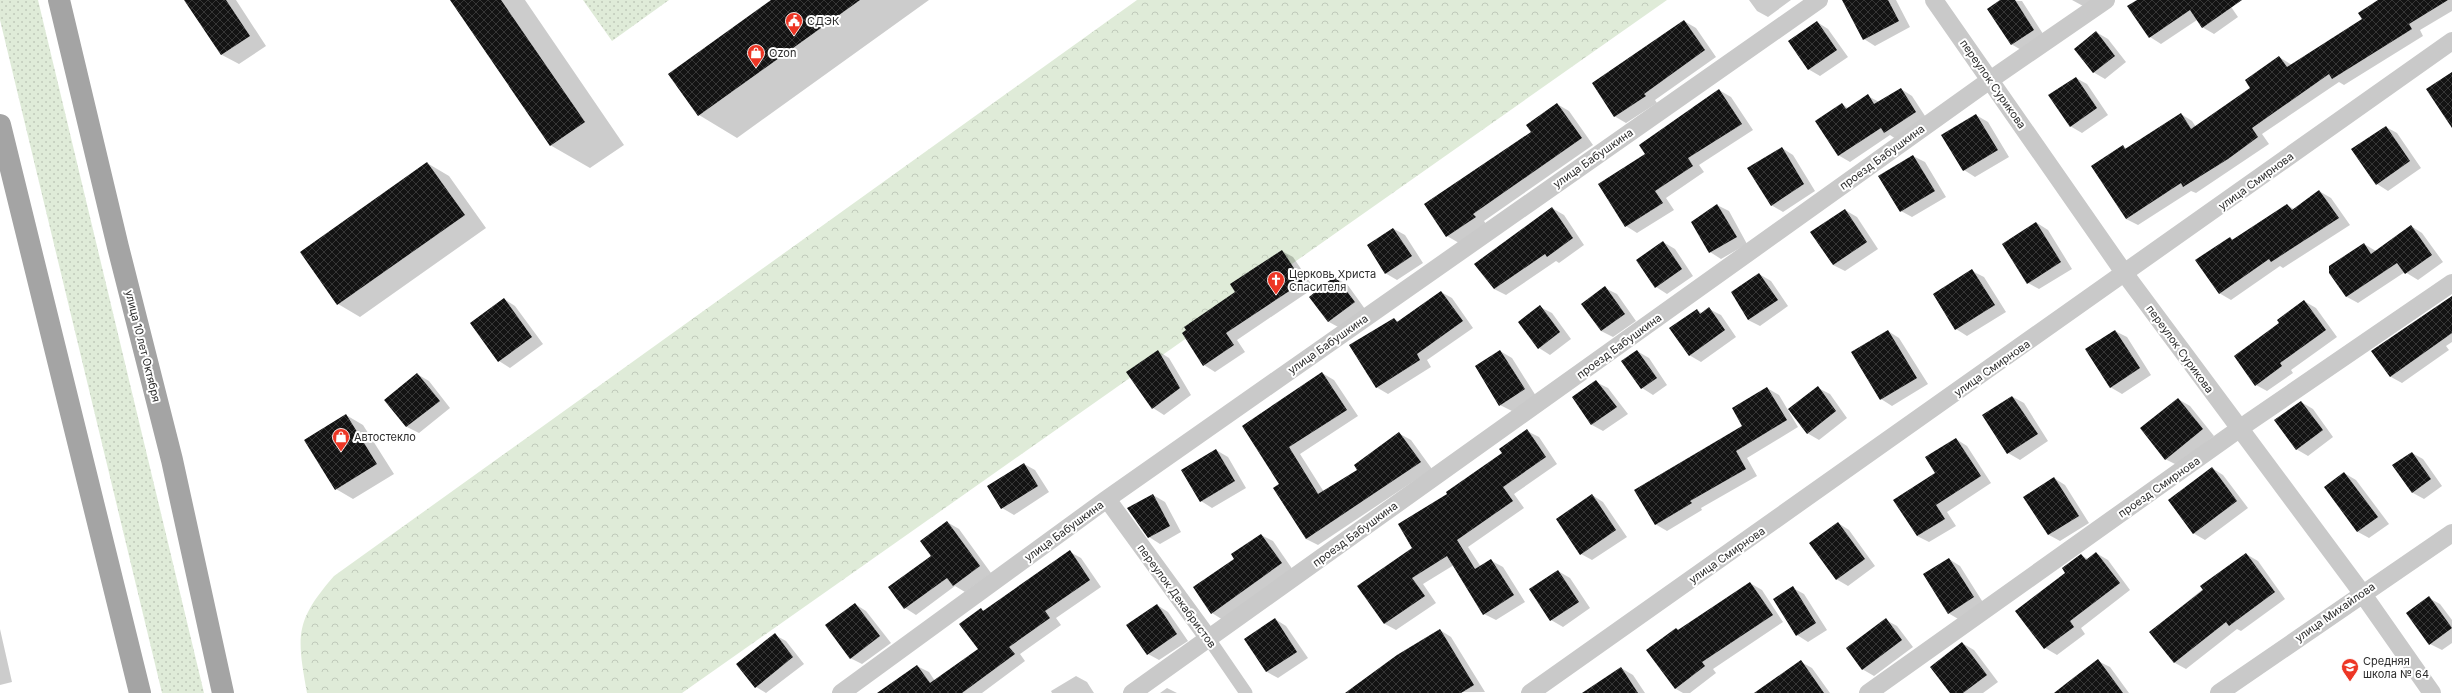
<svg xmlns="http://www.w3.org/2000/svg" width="2452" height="693" font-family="Inter,sans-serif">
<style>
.green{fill:url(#green-dots)}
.forest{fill:url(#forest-crowns)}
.shadow{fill:#0003}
.building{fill:url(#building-cross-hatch)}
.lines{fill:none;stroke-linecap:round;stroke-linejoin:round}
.pedestrian{stroke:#c9c9c9;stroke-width:13}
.minor{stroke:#c9c9c9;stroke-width:18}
.primary{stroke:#a4a4a4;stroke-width:22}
.labels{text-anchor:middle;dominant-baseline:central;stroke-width:4;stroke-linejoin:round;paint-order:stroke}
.poi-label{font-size:11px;fill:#2c2c2c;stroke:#fff;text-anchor:start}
.street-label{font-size:11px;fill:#2c2c2c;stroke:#fff}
</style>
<defs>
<pattern id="green-dots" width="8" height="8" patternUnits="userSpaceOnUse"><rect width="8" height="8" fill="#dfebd8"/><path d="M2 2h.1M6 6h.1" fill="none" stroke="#c0caba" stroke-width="1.8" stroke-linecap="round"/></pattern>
<pattern id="forest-crowns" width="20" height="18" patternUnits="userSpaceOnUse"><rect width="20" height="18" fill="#dfebd8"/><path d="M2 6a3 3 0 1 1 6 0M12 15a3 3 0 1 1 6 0" fill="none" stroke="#c0caba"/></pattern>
<pattern id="building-cross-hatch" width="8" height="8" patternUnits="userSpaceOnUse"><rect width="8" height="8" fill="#131313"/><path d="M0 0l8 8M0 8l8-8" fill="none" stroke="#363636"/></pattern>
</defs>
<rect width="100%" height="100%" fill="#fff"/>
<path class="green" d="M 0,0 L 38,0 L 204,693 L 162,693 L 0,20 Z
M 583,0 L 669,0 L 612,41 Z"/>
<path class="forest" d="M 1137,0 L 1667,0 L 682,693 L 307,693 C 297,636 294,622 334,576 Z"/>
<path class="shadow" d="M 186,0 L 236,0 L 266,46 L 239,64 L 222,55 Z
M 452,0 L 525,0 L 624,145 L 590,168 L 550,145 Z
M 773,0 L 929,0 L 737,138 L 699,115 Z
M 1749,0 L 1791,0 L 1768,17 L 1757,11 Z
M 1847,0 L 1896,0 L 1910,27 L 1875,46 L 1864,39 Z
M 2002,0 L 2022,1 L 2045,37 L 2023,51 L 2011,44 Z
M 2072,0 L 2092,0 L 2083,6 Z
M 2138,0 L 2229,0 L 2227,1 L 2238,17 L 2214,34 L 2202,27 L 2197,20 L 2161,44 L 2150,37 Z
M 2380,0 L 2452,0 L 2452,11 L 2420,30 L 2423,36 L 2344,85 L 2339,82 L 2262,134 L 2269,144 L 2196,193 L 2191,191 L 2138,225 L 2126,219 L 2123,146 L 2127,149 L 2181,114 L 2192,121 L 2196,127 L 2252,88 L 2279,57 L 2292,65 L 2363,19 Z
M 1684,21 L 1696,28 L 1716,57 L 1655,100 L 1657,103 L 1626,123 L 1614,116 Z
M 1817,22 L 1828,29 L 1848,57 L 1820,76 L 1808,69 Z
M 2096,32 L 2108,39 L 2126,62 L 2105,79 L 2093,72 Z
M 2076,78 L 2087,84 L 2108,115 L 2082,133 L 2070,126 Z
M 1901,89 L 1912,96 L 1927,119 L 1896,139 L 1890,135 L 1850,162 L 1838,155 L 1842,104 L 1848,108 L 1868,96 L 1879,102 Z
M 1719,90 L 1731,97 L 1753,130 L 1699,165 L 1704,172 L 1666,198 L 1674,210 L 1637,233 L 1626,226 L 1647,154 L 1693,107 Z
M 1557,104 L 1569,111 L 1593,145 L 1484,221 L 1486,224 L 1459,243 L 1447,236 Z
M 1976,115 L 1988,122 L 2009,157 L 1975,177 L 1964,170 Z
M 2386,127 L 2397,133 L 2421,168 L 2388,191 L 2377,184 Z
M 1782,148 L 1793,155 L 1815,191 L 1783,212 L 1771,205 Z
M 1913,156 L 1925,162 L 1946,197 L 1912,217 L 1901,211 Z
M 427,163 L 449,176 L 486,228 L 360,317 L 338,304 L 302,252 Z
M 2319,191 L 2331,198 L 2350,225 L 2283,268 L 2280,266 L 2231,300 L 2219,293 L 2230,238 L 2234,240 L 2287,205 L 2294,209 Z
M 1717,205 L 1729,211 L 1747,244 L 1721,259 L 1710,252 Z
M 1552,208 L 1564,215 L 1584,245 L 1559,263 L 1556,261 L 1506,295 L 1494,289 Z
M 1845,210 L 1857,217 L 1878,249 L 1845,271 L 1833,265 Z
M 2037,223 L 2048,230 L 2072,269 L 2039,289 L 2028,283 Z
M 2411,226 L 2422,233 L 2443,262 L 2418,280 L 2405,272 L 2358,303 L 2347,297 L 2330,272 L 2364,244 L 2376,251 Z
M 1394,229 L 1405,235 L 1423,263 L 1397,280 L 1385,273 Z
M 1663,242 L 1675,249 L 1693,276 L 1667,294 L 1656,287 Z
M 1282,251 L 1293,257 L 1314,288 L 1237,340 L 1245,352 L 1215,372 L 1204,365 L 1236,292 Z
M 1972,271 L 1984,277 L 2006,312 L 1967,336 L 1956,329 Z
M 1759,274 L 1771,281 L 1788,306 L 1760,326 L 1748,320 Z
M 1335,278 L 1347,284 L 1365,309 L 1340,328 L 1329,322 L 1310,297 Z
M 1605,288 L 1617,294 L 1636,321 L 1613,337 L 1601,331 Z
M 1441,292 L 1452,298 L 1473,328 L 1427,360 L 1431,367 L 1388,394 L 1376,387 L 1394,319 L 1399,322 Z
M 2452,297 L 2452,342 L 2446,346 L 2449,350 L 2402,383 L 2391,377 L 2373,351 Z
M 504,299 L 515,306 L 543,344 L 510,368 L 499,361 Z
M 2304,301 L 2316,308 L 2337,337 L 2291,370 L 2293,373 L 2267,391 L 2256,385 L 2281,323 Z
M 1540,307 L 1552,313 L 1571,339 L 1550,355 L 1539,348 Z
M 1709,309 L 1721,315 L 1736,337 L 1701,362 L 1689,355 L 1697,310 L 1702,313 Z
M 1888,331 L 1899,338 L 1928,384 L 1892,406 L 1881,399 Z
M 2115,331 L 2127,337 L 2151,375 L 2122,394 L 2110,387 Z
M 1158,351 L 1169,358 L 1191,395 L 1164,415 L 1153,408 Z
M 1500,351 L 1512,358 L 1536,396 L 1512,411 L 1500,405 Z
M 1637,351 L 1649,358 L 1667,385 L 1653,395 L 1642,388 Z
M 1322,373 L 1334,380 L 1358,416 L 1300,454 L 1324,492 L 1358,470 L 1400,434 L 1411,440 L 1432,469 L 1318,545 L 1306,539 L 1280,484 L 1243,426 Z
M 417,374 L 429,381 L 450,408 L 419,433 L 407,427 L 385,400 Z
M 1596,382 L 1608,388 L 1628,414 L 1603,431 L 1592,425 L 1573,398 Z
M 1767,388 L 1779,395 L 1798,427 L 1747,458 L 1757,476 L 1701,508 L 1702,510 L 1667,531 L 1655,524 L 1743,426 Z
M 1818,388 L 1830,394 L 1847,418 L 1819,440 L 1807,433 Z
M 2013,397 L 2024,403 L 2048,441 L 2020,460 L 2008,453 L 1984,415 Z
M 2178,399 L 2190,406 L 2214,436 L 2177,465 L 2165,459 Z
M 2301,402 L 2313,409 L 2333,437 L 2308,456 L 2296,449 Z
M 346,415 L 363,425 L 394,474 L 353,499 L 336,489 Z
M 1527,431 L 1539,437 L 1557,464 L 1514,494 L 1524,508 L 1468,547 L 1481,567 L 1492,561 L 1503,567 L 1525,602 L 1496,620 L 1484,614 L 1454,565 L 1423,584 L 1436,603 L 1396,630 L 1385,624 L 1359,587 L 1414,549 L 1449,494 L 1503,453 Z
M 1956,439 L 1967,446 L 1991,483 L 1947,512 L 1956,526 L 1929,542 L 1917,536 L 1937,473 Z
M 1216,450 L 1228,457 L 1246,488 L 1212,508 L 1201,501 Z
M 2412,453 L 2423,459 L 2442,486 L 2424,499 L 2413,493 L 2394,466 Z
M 1024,464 L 1035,470 L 1049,492 L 1014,515 L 1002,508 Z
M 2212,468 L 2223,475 L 2248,508 L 2205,540 L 2193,533 Z
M 2344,473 L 2356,480 L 2389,524 L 2369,538 L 2358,532 L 2325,487 Z
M 2054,478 L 2065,485 L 2089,523 L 2060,541 L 2049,535 L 2025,497 Z
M 1153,495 L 1165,502 L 1181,532 L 1160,544 L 1149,537 Z
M 1592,495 L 1603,502 L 1627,537 L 1592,560 L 1581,554 Z
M 947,522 L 959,529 L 991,573 L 965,592 L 955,586 L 916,615 L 905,608 Z
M 1838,523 L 1849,530 L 1875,566 L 1848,586 L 1836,579 Z
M 1261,535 L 1273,541 L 1293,570 L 1223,620 L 1212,613 L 1235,559 Z
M 1070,552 L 1081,558 L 1101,587 L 1056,618 L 1061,625 L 1020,654 L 1025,661 L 982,693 L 895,693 L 917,666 L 929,672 L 935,681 L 979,649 L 981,609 L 984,611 Z
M 2096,553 L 2108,560 L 2130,590 L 2081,628 L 2085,634 L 2057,655 L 2045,648 L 2016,611 L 2067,573 L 2081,555 L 2088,559 Z
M 2246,554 L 2258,561 L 2285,599 L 2241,631 L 2237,629 L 2186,669 L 2175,663 L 2150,632 Z
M 1949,559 L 1960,566 L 1984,604 L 1960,620 L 1948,613 Z
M 1558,571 L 1570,578 L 1590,608 L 1563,627 L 1551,620 Z
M 1750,583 L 1762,590 L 1783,622 L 1713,669 L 1716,673 L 1690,693 L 1683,693 L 1676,689 L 1647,650 Z
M 1793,588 L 1804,594 L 1827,630 L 1808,642 L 1797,635 Z
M 2429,598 L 2440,604 L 2452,620 L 2452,643 L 2442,650 L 2430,644 Z
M 855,604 L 866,611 L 891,643 L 862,664 L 850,658 Z
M 1157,605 L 1168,612 L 1188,641 L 1159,660 L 1148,654 Z
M 1275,619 L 1286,626 L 1308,658 L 1278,678 L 1267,672 L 1245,639 Z
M 1886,620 L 1897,626 L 1913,647 L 1874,676 L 1862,669 Z
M 0,629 L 12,682 L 0,685 Z
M 1440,630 L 1451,637 L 1485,692 L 1363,693 Z
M 775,635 L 786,641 L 804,664 L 766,693 L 756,687 Z
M 1962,643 L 1974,650 L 1998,682 L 1983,693 L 1951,693 Z
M 2098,661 L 2110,667 L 2129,693 L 2056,693 Z
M 1801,662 L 1812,668 L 1830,693 L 1756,693 Z
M 1621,668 L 1633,675 L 1645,693 L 1592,693 Z
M 1076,676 L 1087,682 L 1094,693 L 1052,693 L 1051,691 Z
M 1167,688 L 1177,693 L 1160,693 Z"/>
<path class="building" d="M 184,0 L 226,0 L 250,36 L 221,55 Z
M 450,0 L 501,0 L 585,122 L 550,146 Z
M 771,0 L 860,0 L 698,116 L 668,74 Z
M 1842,0 L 1888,0 L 1899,21 L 1863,40 Z
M 2000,0 L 2015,0 L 2034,30 L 2011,45 L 1987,9 Z
M 2137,0 L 2242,0 L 2202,28 L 2190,10 L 2149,38 L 2127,6 Z
M 2378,0 L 2448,0 L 2409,24 L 2412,29 L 2332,79 L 2329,74 L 2252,128 L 2258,137 L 2228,159 L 2183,187 L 2181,183 L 2126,219 L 2091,166 L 2123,145 L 2125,149 L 2181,113 L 2191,129 L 2250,88 L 2245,80 L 2279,56 L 2287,67 L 2362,19 L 2358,13 Z
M 1684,20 L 1705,50 L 1644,94 L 1646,96 L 1614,117 L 1592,83 Z
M 1817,21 L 1837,50 L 1808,70 L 1788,41 Z
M 2096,31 L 2115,56 L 2093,73 L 2074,49 Z
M 2452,72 L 2452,128 L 2426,89 Z
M 2076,77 L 2097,108 L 2070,127 L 2048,95 Z
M 1901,88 L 1916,112 L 1884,133 L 1881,128 L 1838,156 L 1815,121 L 1842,103 L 1846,109 L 1868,94 L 1874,104 Z
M 1719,89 L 1742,124 L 1688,158 L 1693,166 L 1655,191 L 1663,203 L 1625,227 L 1598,184 L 1645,154 L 1639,145 Z
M 1557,103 L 1582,138 L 1473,214 L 1476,217 L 1446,237 L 1424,204 L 1531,132 L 1526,125 Z
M 1976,114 L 1998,150 L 1963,171 L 1941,135 Z
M 2386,126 L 2410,161 L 2376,185 L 2351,149 Z
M 1782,147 L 1804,184 L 1771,206 L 1747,168 Z
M 1913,155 L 1935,191 L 1900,212 L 1878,176 Z
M 427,162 L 465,215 L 337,305 L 300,252 Z
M 2319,190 L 2339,218 L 2271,262 L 2269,259 L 2219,294 L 2195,260 L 2230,237 L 2232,240 L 2287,204 L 2292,210 Z
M 1717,204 L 1737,237 L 1709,253 L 1691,222 Z
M 1552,207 L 1573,238 L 1547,257 L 1545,254 L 1494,289 L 1474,264 Z
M 1845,209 L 1867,242 L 1833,265 L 1810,232 Z
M 2036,222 L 2061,262 L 2027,284 L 2002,244 Z
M 2411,225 L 2432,255 L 2405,274 L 2397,263 L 2346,297 L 2329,273 L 2329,266 L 2364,243 L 2371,254 Z
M 1393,228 L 1412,256 L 1385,274 L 1367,245 Z
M 1663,241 L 1682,269 L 1655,288 L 1636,260 Z
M 1282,250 L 1303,282 L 1226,333 L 1234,345 L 1203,366 L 1182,333 L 1186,330 L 1184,327 L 1235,292 L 1230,284 Z
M 1972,269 L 1995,305 L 1955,330 L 1933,294 Z
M 1759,273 L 1778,300 L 1748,320 L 1731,292 Z
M 1335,276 L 1355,302 L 1328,322 L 1309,297 Z
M 1605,286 L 1625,314 L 1601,331 L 1581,304 Z
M 1441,291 L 1463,321 L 1417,354 L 1420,360 L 1376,388 L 1349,345 L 1394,318 L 1397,322 Z
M 2452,296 L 2452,333 L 2390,377 L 2371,351 Z
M 504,298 L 532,337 L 498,362 L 470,323 Z
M 2304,300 L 2326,330 L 2280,363 L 2282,366 L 2255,386 L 2234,356 L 2279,323 L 2277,320 Z
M 1540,305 L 1560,332 L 1538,349 L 1518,322 Z
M 1709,307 L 1725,330 L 1689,356 L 1669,328 L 1697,309 L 1700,314 Z
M 1888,330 L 1917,378 L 1880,400 L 1851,352 Z
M 2115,330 L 2140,368 L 2110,388 L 2085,349 Z
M 1158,350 L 1180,388 L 1152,409 L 1126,372 Z
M 1500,350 L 1525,389 L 1499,406 L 1475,366 Z
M 1637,350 L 1657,378 L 1641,389 L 1621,361 Z
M 1322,372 L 1347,410 L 1289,447 L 1318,494 L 1357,470 L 1354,465 L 1399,432 L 1421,462 L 1306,539 L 1273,488 L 1279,484 L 1242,426 Z
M 417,373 L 440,401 L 406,427 L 384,400 Z
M 1596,380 L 1617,407 L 1591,425 L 1572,397 Z
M 1818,386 L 1836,411 L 1807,434 L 1788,409 Z
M 1767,387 L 1787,420 L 1736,451 L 1746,469 L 1690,501 L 1692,503 L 1655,525 L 1634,490 L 1742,426 L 1732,408 Z
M 2012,396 L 2038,434 L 2007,454 L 1982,415 Z
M 2178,398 L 2203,429 L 2165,460 L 2140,428 Z
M 2301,401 L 2323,430 L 2296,450 L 2274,420 Z
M 346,414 L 377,464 L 335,490 L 304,440 Z
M 1527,429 L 1546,457 L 1503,487 L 1513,501 L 1457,540 L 1475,569 L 1491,559 L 1514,595 L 1483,615 L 1447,556 L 1412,578 L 1425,596 L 1384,624 L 1357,586 L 1412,548 L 1398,524 L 1447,494 L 1446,492 L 1502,453 L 1499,449 Z
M 1956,438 L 1981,476 L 1936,505 L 1945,519 L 1917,536 L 1893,500 L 1935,473 L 1925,457 Z
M 1216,449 L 1235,481 L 1200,502 L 1181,470 Z
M 2412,452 L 2431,479 L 2412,493 L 2392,465 Z
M 1024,463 L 1038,486 L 1001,509 L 987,486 Z
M 2212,467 L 2237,501 L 2193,534 L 2168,500 Z
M 2344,472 L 2378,517 L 2357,532 L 2324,487 Z
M 2054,477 L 2079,516 L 2048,535 L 2023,497 Z
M 1153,494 L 1170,526 L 1148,538 L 1127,508 Z
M 1592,494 L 1616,530 L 1580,555 L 1556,519 Z
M 947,521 L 980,566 L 953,586 L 947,578 L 904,609 L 888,587 L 931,556 L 920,541 Z
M 1838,522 L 1865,559 L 1836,580 L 1809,543 Z
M 1261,534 L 1282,563 L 1211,614 L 1193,587 L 1234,559 L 1231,554 Z
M 1070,550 L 1090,580 L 1045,611 L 1050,618 L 1009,647 L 1015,654 L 962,693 L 877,693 L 917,665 L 930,683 L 978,649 L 959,624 L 981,608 L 983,611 Z
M 2096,552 L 2120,583 L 2070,621 L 2074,627 L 2044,649 L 2015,611 L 2065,573 L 2062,568 L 2081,554 L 2086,560 Z
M 2246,553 L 2275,592 L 2229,626 L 2226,622 L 2174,663 L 2149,632 L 2203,590 L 2200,586 Z
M 1949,558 L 1974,597 L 1948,614 L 1923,574 Z
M 1558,570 L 1579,602 L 1550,621 L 1529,589 Z
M 1750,582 L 1773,615 L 1702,662 L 1705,666 L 1675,689 L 1646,650 L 1676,628 L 1678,630 Z
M 1793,586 L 1816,623 L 1796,636 L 1773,599 Z
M 2429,596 L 2452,628 L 2429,645 L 2406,613 Z
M 855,603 L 880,636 L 850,659 L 825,625 Z
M 1157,604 L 1177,634 L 1147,655 L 1126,625 Z
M 1275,618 L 1297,652 L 1266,672 L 1244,639 Z
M 1886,618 L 1902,640 L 1862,670 L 1846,648 Z
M 1440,629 L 1474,685 L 1461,693 L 1345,693 L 1397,655 Z
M 775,633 L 793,657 L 755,688 L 736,664 Z
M 1962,642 L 1987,675 L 1963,693 L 1950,693 L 1930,667 Z
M 2098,659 L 2123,693 L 2054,693 L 2068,682 Z
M 1801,660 L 1824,693 L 1754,693 Z
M 1621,667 L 1638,693 L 1582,693 Z"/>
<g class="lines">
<path class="pedestrian" d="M 1209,639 L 1246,693"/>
<path class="minor" d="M 1934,0 L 2125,274 L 2362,593 L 2432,693
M 1107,499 L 1209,639
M 841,693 L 1107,499 L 1819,0
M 1132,693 L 1990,80 L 2106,0
M 1530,693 L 2452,41
M 1868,693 L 2249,422 L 2452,283
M 2219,693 L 2452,533"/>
<path class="primary" d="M 59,0 L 118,247 L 172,460 L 223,693
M 0,125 L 140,693"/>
</g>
<defs>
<symbol id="civic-pin" viewBox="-11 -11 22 30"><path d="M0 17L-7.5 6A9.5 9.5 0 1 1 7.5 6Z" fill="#ed3625" stroke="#fff"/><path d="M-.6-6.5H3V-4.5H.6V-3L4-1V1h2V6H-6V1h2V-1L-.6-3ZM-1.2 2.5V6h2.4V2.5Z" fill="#fff"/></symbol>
<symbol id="shop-pin" viewBox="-11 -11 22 30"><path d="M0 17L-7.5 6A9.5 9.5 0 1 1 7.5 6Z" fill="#ed3625" stroke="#fff"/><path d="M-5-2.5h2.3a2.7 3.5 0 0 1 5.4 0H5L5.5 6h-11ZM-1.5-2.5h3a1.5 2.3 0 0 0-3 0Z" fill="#fff"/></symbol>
<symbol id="church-pin" viewBox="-11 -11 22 30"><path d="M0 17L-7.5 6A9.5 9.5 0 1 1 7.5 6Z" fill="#ed3625" stroke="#fff"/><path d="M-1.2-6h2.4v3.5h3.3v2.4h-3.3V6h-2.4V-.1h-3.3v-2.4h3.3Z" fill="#fff"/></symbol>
<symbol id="school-pin" viewBox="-11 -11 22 30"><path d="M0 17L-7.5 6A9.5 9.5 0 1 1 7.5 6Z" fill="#ed3625" stroke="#fff"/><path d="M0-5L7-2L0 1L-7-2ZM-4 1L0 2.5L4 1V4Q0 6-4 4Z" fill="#fff"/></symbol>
</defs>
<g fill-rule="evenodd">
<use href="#civic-pin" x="784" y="11" width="20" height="27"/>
<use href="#shop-pin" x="746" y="43" width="20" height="27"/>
<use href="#church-pin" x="1266" y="270" width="20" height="27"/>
<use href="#shop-pin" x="331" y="427" width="20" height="27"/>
<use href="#school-pin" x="2340" y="657" width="20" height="27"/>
</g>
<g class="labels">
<g class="poi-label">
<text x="807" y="21">СДЭК</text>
<text x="769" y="53">Ozon</text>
<text x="1289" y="274">Церковь Христа<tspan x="1289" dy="13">Спасителя</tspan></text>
<text x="354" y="437">Автостекло</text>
<text x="2363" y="661">Средняя<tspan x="2363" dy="13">школа № 64</tspan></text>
</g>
<g class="street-label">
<text transform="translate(1993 84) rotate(55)">переулок Сурикова</text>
<text transform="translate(1882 157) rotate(-36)">проезд Бабушкина</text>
<text transform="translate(1593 158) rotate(-35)">улица Бабушкина</text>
<text transform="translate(2256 181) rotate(-36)">улица Смирнова</text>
<text transform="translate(1328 344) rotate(-35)">улица Бабушкина</text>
<text transform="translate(143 346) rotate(76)">улица 10 лет Октября</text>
<text transform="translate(1619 346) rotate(-36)">проезд Бабушкина</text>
<text transform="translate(2180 349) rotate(54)">переулок Сурикова</text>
<text transform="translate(1992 368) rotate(-35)">улица Смирнова</text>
<text transform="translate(2159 487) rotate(-35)">проезд Смирнова</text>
<text transform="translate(1064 531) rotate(-36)">улица Бабушкина</text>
<text transform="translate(1355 534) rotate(-36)">проезд Бабушкина</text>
<text transform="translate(1727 555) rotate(-35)">улица Смирнова</text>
<text transform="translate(1177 596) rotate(54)">переулок Декабристов</text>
<text transform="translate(2335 612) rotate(-35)">улица Михайлова</text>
</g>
</g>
</svg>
